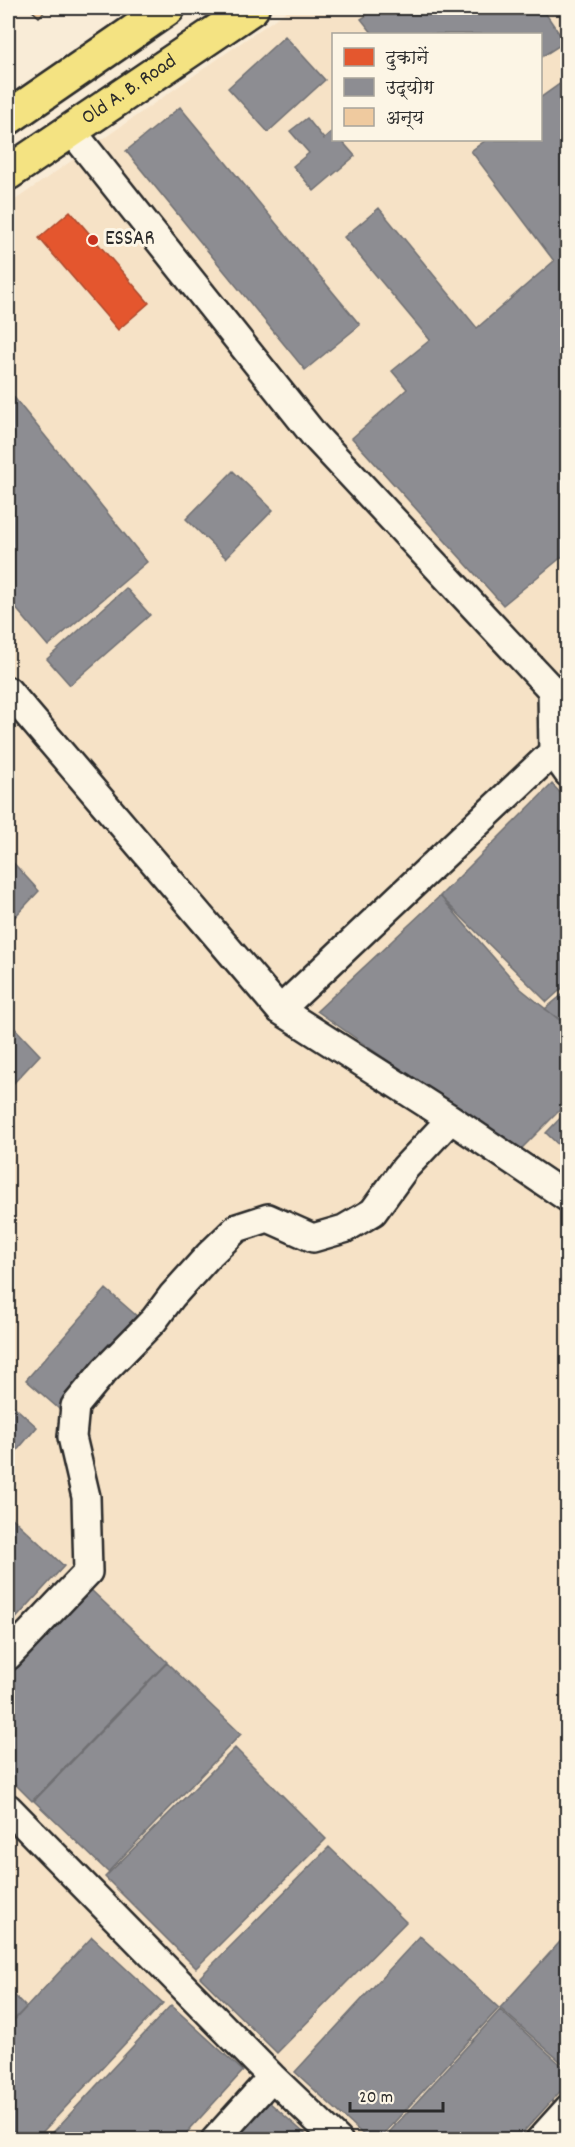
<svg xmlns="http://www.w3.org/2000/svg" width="575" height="2147" font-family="Dekko,'Playpen Sans Deva',sans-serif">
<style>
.built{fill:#f6e2c6;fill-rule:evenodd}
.shops{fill:#e4572e;stroke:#ac4a2d;stroke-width:1.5}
.industry{fill:#8d8d92;stroke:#707073;stroke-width:1.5}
.building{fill:#efca9f;stroke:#2b2b2b;stroke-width:1.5}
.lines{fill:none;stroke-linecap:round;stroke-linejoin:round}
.minor-casing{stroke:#2b2b2b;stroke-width:32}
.primary-casing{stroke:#2b2b2b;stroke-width:38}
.minor{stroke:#fcf5e5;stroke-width:27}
.primary{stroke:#f4e382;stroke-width:33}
.poi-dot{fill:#c8321e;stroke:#fcf5e5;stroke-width:2}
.labels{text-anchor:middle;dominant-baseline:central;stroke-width:6;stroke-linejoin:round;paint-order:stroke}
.street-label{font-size:21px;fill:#2b2b2b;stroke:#fcf5e5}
.poi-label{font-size:21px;fill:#2b2b2b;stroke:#fcf5e5;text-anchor:start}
</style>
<rect width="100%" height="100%" fill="#f9ecd7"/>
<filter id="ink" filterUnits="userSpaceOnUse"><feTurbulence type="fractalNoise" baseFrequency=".0167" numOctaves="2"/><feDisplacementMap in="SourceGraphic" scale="12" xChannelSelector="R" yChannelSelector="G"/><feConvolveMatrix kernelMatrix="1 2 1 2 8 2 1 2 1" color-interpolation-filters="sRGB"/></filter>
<g filter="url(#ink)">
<path class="built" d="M 291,8 L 567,8 L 567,2139 L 8,2139 L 8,205 ZM 334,34 L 540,34 L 540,140 L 334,140 Z"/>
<path class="shops" d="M 70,211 L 149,303 L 118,330 L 39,238 Z"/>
<path class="industry" d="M 378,8 L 542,8 L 565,42 L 540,58 L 540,34 L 373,34 L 361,19 Z
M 285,36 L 325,80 L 268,132 L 228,88 Z
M 568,78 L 568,552 L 503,605 L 352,438 L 407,389 L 392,371 L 430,340 L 344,237 L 379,208 L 477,328 L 554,261 L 471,151 L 486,140 L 540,140 L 540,98 Z
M 180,107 L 360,325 L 305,370 L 126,151 Z
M 307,118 L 324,139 L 333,131 L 334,140 L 341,140 L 355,156 L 314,191 L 293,166 L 309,153 L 290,131 Z
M 8,390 L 147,562 L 48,646 L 8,599 Z
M 233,471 L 273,510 L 226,558 L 186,519 Z
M 126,588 L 150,615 L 70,685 L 47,659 Z
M 552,784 L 568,801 L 568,983 L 547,1002 L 440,896 Z
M 8,857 L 39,891 L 8,924 Z
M 440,896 L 521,989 L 568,1027 L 568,1102 L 518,1152 L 317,1011 Z
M 568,990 L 568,1025 L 545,1009 Z
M 8,1021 L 40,1055 L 8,1089 Z
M 568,1110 L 568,1154 L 546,1133 Z
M 106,1289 L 138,1317 L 59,1409 L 26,1380 Z
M 8,1401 L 37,1427 L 8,1461 Z
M 8,1514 L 64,1566 L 8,1627 Z
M 89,1588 L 167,1662 L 32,1801 L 8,1777 L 8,1672 Z
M 167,1663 L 241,1734 L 108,1872 L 34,1801 Z
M 235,1748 L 326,1839 L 196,1968 L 105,1877 Z
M 329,1847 L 406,1922 L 277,2053 L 200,1977 Z
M 568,1933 L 568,2068 L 500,2008 Z
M 420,1936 L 499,2008 L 378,2140 L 369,2140 L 295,2072 Z
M 92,1937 L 163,2003 L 35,2140 L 8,2140 L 8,2027 Z
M 8,1989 L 26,2007 L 8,2026 Z
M 171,2005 L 243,2071 L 180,2140 L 46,2140 Z
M 500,2010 L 568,2071 L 568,2083 L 516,2140 L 383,2139 Z
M 269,2102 L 312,2140 L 235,2140 Z"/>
<path class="building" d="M 29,8 L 48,8 L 39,17 Z"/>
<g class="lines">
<defs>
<path id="minor" d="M 71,130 L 314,435 L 552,690 L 553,752 L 568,773
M 8,691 L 280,1010 L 451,1119 L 568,1198
M 280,1010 L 553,752
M 8,1656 L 88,1572 L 86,1497 L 72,1437 L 75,1406 L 104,1371 L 154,1320 L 172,1296 L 209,1255 L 237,1228 L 268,1218 L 313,1238 L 344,1229 L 373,1212 L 405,1168 L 451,1119
M 8,1808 L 272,2077 L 338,2140
M 215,2140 L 272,2077
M 540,2140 L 568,2109"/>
<g id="primary">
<path d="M 8,118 L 168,8"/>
<path id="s1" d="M 8,173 L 252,8"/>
</g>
</defs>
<use href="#minor" class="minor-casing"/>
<use href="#primary" class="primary-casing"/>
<use href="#minor" class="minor"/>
<use href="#primary" class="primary"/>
</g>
</g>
<circle class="poi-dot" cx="93" cy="240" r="6"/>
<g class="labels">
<g class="street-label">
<text stroke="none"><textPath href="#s1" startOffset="147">Old A. B. Road</textPath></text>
</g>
<g class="poi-label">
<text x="105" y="240">ESSAR</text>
</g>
</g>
<rect width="575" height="2147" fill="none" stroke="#fcf5e5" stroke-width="30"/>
<rect x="15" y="15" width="545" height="2117" fill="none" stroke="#2b2b2b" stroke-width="2" filter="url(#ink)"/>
<rect x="332" y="33" width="210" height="108" fill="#fcf5e5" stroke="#a8a49b" stroke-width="1.5"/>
<rect x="344" y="48" width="30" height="18" fill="#e4572e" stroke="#a8a49b" stroke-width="1.5"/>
<text x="386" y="63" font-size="18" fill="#2b2b2b">दुकानें</text>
<rect x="344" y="78" width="30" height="18" fill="#8d8d92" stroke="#a8a49b" stroke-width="1.5"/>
<text x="386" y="93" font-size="18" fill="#2b2b2b">उद्योग</text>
<rect x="344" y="108" width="30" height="18" fill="#efca9f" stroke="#a8a49b" stroke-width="1.5"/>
<text x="386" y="123" font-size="18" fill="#2b2b2b">अन्य</text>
<path d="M350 2102v9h93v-9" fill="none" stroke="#2b2b2b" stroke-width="3"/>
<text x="359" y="2102" font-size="18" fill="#2b2b2b" stroke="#fcf5e5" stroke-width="4.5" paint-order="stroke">20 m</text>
</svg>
